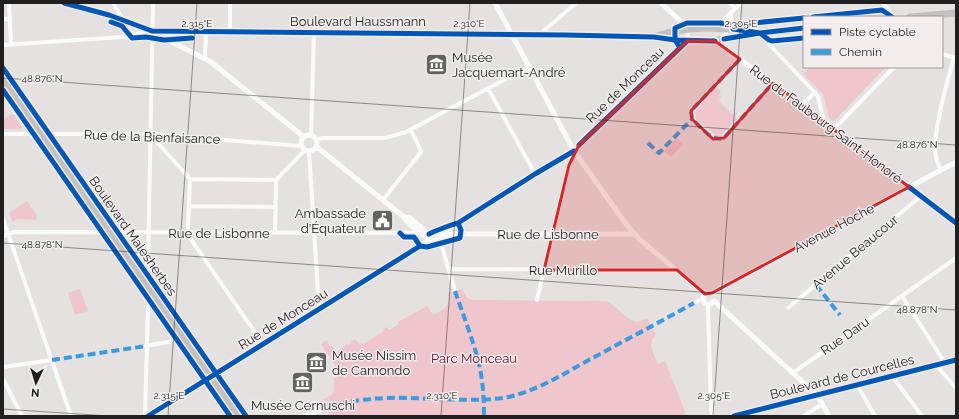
<svg xmlns="http://www.w3.org/2000/svg" width="959" height="419" font-family="Raleway,sans-serif">
<style>
.green{fill:#eec6cc}
.lines{fill:none;stroke-linecap:round;stroke-linejoin:round}
.minor{stroke:#fbfafa;stroke-width:4}
.tertiary{stroke:#fbfafa;stroke-width:5}
.primary{stroke:#c4c0c0;stroke-width:7}
.quiet{stroke:#3c9be0;stroke-width:4;stroke-dasharray:8 4;stroke-linecap:butt}
.cycleway-casing{stroke:#f4edee;stroke-width:8}
.cycleway{stroke:#0057b8;stroke-width:5}
.marked{fill:#d62828;fill-opacity:0.2;stroke:#d62828;stroke-width:3;stroke-linejoin:round}
.ticks{fill:none;stroke:#201e1e;stroke-width:1;stroke-opacity:0.45}
.labels{text-anchor:middle;dominant-baseline:central;stroke-width:3;stroke-linejoin:round;paint-order:stroke}
.street-label{font-size:13px;fill:#201e1e;stroke:#f4edee}
.poi-label{font-size:13px;fill:#201e1e;stroke:#f4edee;text-anchor:start}
.park-label{font-size:13px;fill:#6b0d2b;stroke:#f4edee}
.ticks-label{font-size:10px;text-anchor:middle;fill:#201e1e;stroke:#f4edee;stroke-width:3;stroke-linejoin:round;paint-order:stroke}
</style>
<rect width="100%" height="100%" fill="#e6e1e1"/>
<path class="green" d="M 810,67 L 886,67 L 836,119 L 833,121 L 829,118 L 823,94 L 803,74 Z
M 716,87 L 721,91 L 719,94 L 721,97 L 719,101 L 733,115 L 737,111 L 738,112 L 735,116 L 737,119 L 720,136 L 715,137 L 713,135 L 714,134 L 706,126 L 705,127 L 696,119 L 695,112 Z
M 11,114 L 14,115 L 22,127 L 21,129 L 3,129 L 3,121 Z
M 677,138 L 683,144 L 671,157 L 664,151 Z
M 27,201 L 37,216 L 36,220 L 17,219 L 13,222 L 9,213 Z
M 80,289 L 88,311 L 75,315 L 68,293 Z
M 462,289 L 467,298 L 473,300 L 606,301 C 615,304 629,323 638,322 C 641,321 644,319 647,318 L 656,335 C 646,343 654,354 658,364 L 665,361 L 686,414 L 678,416 L 330,416 L 325,400 L 321,400 C 336,395 334,392 334,378 L 340,374 L 321,344 L 327,340 L 329,346 L 332,346 L 336,353 L 347,344 L 348,345 L 352,343 L 351,341 L 355,339 L 359,344 L 362,343 L 363,344 L 384,331 L 383,329 L 387,327 L 389,330 L 399,324 L 398,322 L 427,306 L 433,315 C 443,310 452,306 448,293 Z"/>
<g class="lines">
<path class="minor" d="M 9,3 L 11,44
M 113,3 L 132,34
M 730,3 L 735,9
M 883,3 L 893,17
M 3,19 L 10,19
M 716,27 L 741,3
M 230,31 L 230,3
M 760,33 L 769,44 L 818,96 L 824,122
M 540,34 L 576,3
M 722,39 L 731,25 L 731,12
M 3,45 L 123,37 L 132,34 L 145,33 L 151,31
M 942,54 L 956,58
M 205,59 L 206,31
M 740,59 L 691,111 L 692,119 C 701,127 711,142 724,138 L 773,83
M 488,88 L 535,174
M 802,105 L 815,92
M 834,129 L 894,67
M 3,134 L 150,134 L 301,146
M 150,134 L 190,179 L 276,180 L 305,150
M 311,136 L 314,32
M 316,139 L 324,138 L 385,138 L 406,132 L 530,66
M 309,151 L 319,309
M 941,170 C 939,166 937,162 936,158 C 932,132 947,84 954,57
M 190,179 L 188,228 L 190,238 L 263,344
M 383,200 L 421,152 L 420,149 L 411,130
M 189,206 L 275,207
M 3,219 L 71,416
M 275,233 L 276,180
M 3,236 L 14,232 L 422,233
M 449,269 L 677,270
M 142,279 L 148,268 L 153,3
M 455,291 L 440,240 L 442,234 L 535,174 L 574,151 L 687,41 L 688,29
M 902,296 L 945,363
M 537,300 L 569,165 L 574,151
M 694,303 L 702,299
M 708,305 L 711,410 L 713,416
M 788,308 L 921,196
M 146,346 L 184,339
M 936,365 L 956,388
M 3,367 L 52,360
M 794,372 L 956,258
M 892,376 L 922,416
M 3,379 L 22,416
M 857,385 L 875,416
M 145,416 L 148,307 L 156,298
M 148,416 L 429,240
M 304,416 L 328,408
M 804,416 L 822,404"/>
<path class="tertiary" d="M 495,3 L 574,151 L 626,224 L 639,239 L 705,294
M 661,3 L 688,28
M 166,31 L 172,42 L 211,62 L 304,137
M 715,41 L 805,107 L 956,223
M301 143a8 8 0 1 1 16 0a8 8 0 1 1-16 0Z
M 317,147 L 404,217 C 407,223 412,227 418,231 C 435,245 436,241 456,235
M 404,217 L 410,218 L 429,234 L 634,234
M 712,293 L 956,162
M 705,294 L 703,298 L 704,303 L 709,305 L 714,301
M 714,301 L 817,395 L 829,416"/>
<path class="primary" d="M 64,3 L 109,15 L 152,31 L 161,31 L 566,35 L 654,37 L 675,40 L 712,41 L 760,33 L 804,28
M 910,17 L 956,13
M 656,36 C 692,25 716,27 753,32
M 3,79 L 238,416
M 734,416 L 956,360"/>
<path class="quiet" d="M 740,59 L 691,111 L 692,119 C 701,127 711,142 724,138 L 773,83
M 648,143 L 659,153 L 692,119
M 816,285 L 840,315
M 455,291 C 463,315 473,339 479,364 C 483,381 484,399 484,416
M 52,360 L 146,346
M 328,408 C 381,388 447,405 503,398 C 533,393 560,376 587,361 C 622,342 658,323 694,303"/>
<defs>
<path id="cycleway" d="M 64,3 L 109,15 L 152,31 L 566,35 L 654,37 L 675,40 L 715,41
M 813,17 L 882,10 L 892,17
M 111,22 L 122,26 L 132,38 L 146,37 L 164,40 L 192,38
M 733,29 L 760,33 L 769,40 L 772,41 L 804,38
M 740,30 L 743,24 L 804,18
M 724,39 L 760,33 L 804,28
M 679,46 L 675,40 L 675,28 L 687,23 L 720,23 L 737,26 L 743,24
M 3,68 L 246,416
M 3,90 L 230,416
M 579,145 L 686,42
M 909,187 L 956,223
M 400,233 L 404,237 L 414,237 L 420,246 L 427,247 L 460,238 L 461,230 L 458,223
M 429,234 C 432,232 456,223 458,223 L 535,174 L 574,151
M 148,416 L 420,246
M 734,416 L 956,360"/>
</defs>
<use href="#cycleway" class="cycleway-casing"/>
<use href="#cycleway" class="cycleway"/>
</g>
<path class="marked" d="M 687,41 L 715,41 L 740,59 L 691,111 L 692,119 L 713,139 L 724,138 L 773,83 L 909,187 L 712,293 L 705,294 L 677,270 L 544,270 L 569,165 L 579,145 Z"/>
<path class="ticks" d="M 3,78 L 956,145M 3,243 L 956,310M 3,409 L 109,416M 168,416 L 197,3M 441,416 L 470,3M 713,416 L 742,3"/>
<defs>
<symbol id="museum-square" viewBox="-11 -11 22 22"><rect x="-9" y="-9" width="18" height="18" rx="4" fill="#656262" stroke="#f4edee"/><path d="M0-6L6-3V-2H-6V-3ZM-5-1h2V3h-2ZM-1-1h2V3h-2ZM3-1h2V3H3ZM-6 4H6V6H-6Z" fill="#fff"/></symbol>
<symbol id="civic-square" viewBox="-11 -11 22 22"><rect x="-9" y="-9" width="18" height="18" rx="4" fill="#656262" stroke="#f4edee"/><path d="M-.6-6.5H3V-4.5H.6V-3L4-1V1h2V6H-6V1h2V-1L-.6-3ZM-1.2 2.5V6h2.4V2.5Z" fill="#fff"/></symbol>
</defs>
<g fill-rule="evenodd">
<use href="#museum-square" x="424" y="52" width="25" height="25"/>
<use href="#civic-square" x="370" y="208" width="25" height="25"/>
<use href="#museum-square" x="304" y="350" width="25" height="25"/>
<use href="#museum-square" x="290" y="370" width="25" height="25"/>
</g>
<g class="labels">
<g class="street-label">
<text x="358" y="21">Boulevard Haussmann</text>
<text transform="translate(625 85) rotate(-44)">Rue de Monceau</text>
<text transform="translate(826 124) rotate(37)">Rue du Faubourg Saint-Honoré</text>
<text transform="translate(152 137) rotate(2)">Rue de la Bienfaisance</text>
<text transform="translate(834 228) rotate(-28)">Avenue Hoche</text>
<text x="219" y="233">Rue de Lisbonne</text>
<text x="548" y="234">Rue de Lisbonne</text>
<text transform="translate(133 236) rotate(55)">Boulevard Malesherbes</text>
<text transform="translate(855 252) rotate(-40)">Avenue Beaucour</text>
<text x="563" y="270">Rue Murillo</text>
<text transform="translate(283 319) rotate(-32)">Rue de Monceau</text>
<text transform="translate(845 336) rotate(-35)">Rue Daru</text>
<text transform="translate(842 377) rotate(-14)">Boulevard de Courcelles</text>
</g>
<g class="poi-label">
<text x="452" y="57">Musée<tspan x="452" dy="15">Jacquemart-André</tspan></text>
<text x="366" y="213" text-anchor="end">Ambassade<tspan x="366" dy="15">d'Équateur</tspan></text>
<text x="332" y="355">Musée Nissim<tspan x="332" dy="15">de Camondo</tspan></text>
<text x="303" y="405" text-anchor="middle">Musée Cernuschi</text>
</g>
<g class="park-label">
<text x="474" y="358">Parc Monceau</text>
</g>
</g>
<g class="ticks-label">
<text x="197" y="27">2.315°E</text>
<text x="469" y="27">2.310°E</text>
<text x="741" y="27">2.305°E</text>
<text x="42" y="82">48.876°N</text>
<text x="917" y="148">48.876°N</text>
<text x="42" y="248">48.878°N</text>
<text x="917" y="313">48.878°N</text>
<text x="169" y="399">2.315°E</text>
<text x="442" y="399">2.310°E</text>
<text x="714" y="399">2.305°E</text>
</g>
<rect width="959" height="419" fill="none" stroke="#201e1e" stroke-width="8"/>
<rect x="803" y="16" width="140" height="52" fill="#f4edee" stroke="#9f9a9b"/>
<rect x="811" y="29" width="20" height="6" fill="#0057b8" stroke="#9f9a9b"/>
<text x="839" y="36" font-size="12" fill="#201e1e">Piste cyclable</text>
<rect x="811" y="49" width="20" height="6" fill="#3c9be0" stroke="#9f9a9b"/>
<text x="839" y="56" font-size="12" fill="#201e1e">Chemin</text>
<g transform="translate(36 383) rotate(184)" stroke="#f4edee" stroke-width="3" paint-order="stroke">
<path d="M0-3L7 15L0 10L-7 15Z" fill="#201e1e"/>
<text y="-6" font-size="11" font-weight="bold" text-anchor="middle" fill="#201e1e">N</text>
</g>
</svg>
